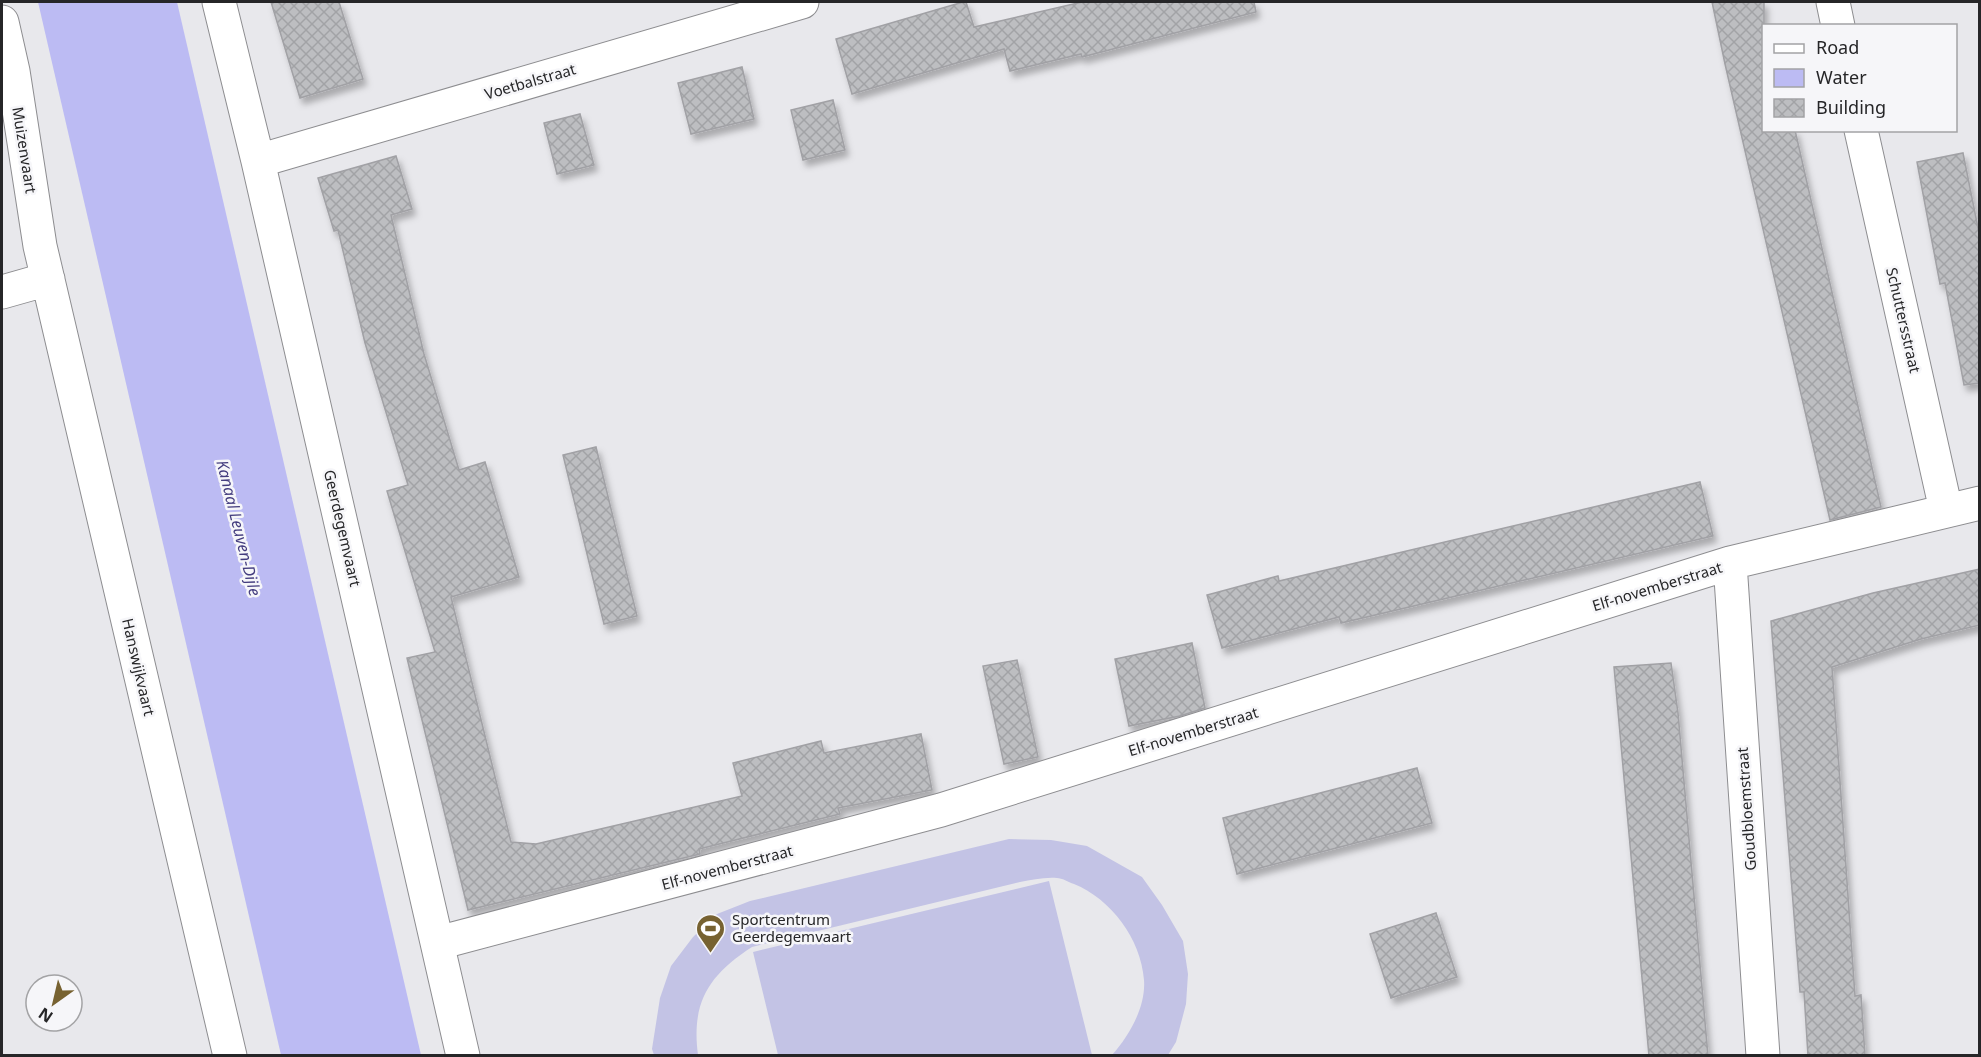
<svg xmlns="http://www.w3.org/2000/svg" width="1981" height="1057" font-family="'Noto Sans',sans-serif">
<style>
.pitch{fill:#c3c3e5}
.water{fill:#bcbbf3}
.building{fill:url(#building-cross-hatch);stroke:#a1a1a5;stroke-width:1.5;filter:url(#shadow)}
.lines{fill:none;stroke-linecap:round;stroke-linejoin:round}
.minor-casing{stroke:#8d8d90;stroke-width:35}
.minor{stroke:#fff;stroke-width:33}
.labels{text-anchor:middle;dominant-baseline:central;stroke-width:5;stroke-linejoin:round;paint-order:stroke}
.street-label{font-size:15px;fill:#262628;stroke:#f6f6f9}
.poi-label{font-size:15px;fill:#262628;stroke:#f6f6f9;text-anchor:start}
.water-label{font-size:16px;font-style:italic;fill:#433c7e;stroke:#f6f6f9}
</style>
<defs>
<pattern id="building-cross-hatch" width="8" height="8" patternUnits="userSpaceOnUse" patternTransform="scale(1.5)"><rect width="8" height="8" fill="#bdbec1"/><path d="M0 0l8 8M0 8l8-8" fill="none" stroke="#a2a3a6"/></pattern>
<filter id="shadow"><feDropShadow dx="3.5" dy="6" stdDeviation="3" flood-color="#0004"/></filter>
</defs>
<rect width="100%" height="100%" fill="#e8e8ec"/>
<path class="pitch" d="M 1009,839 L 1051,840 L 1087,846 L 1142,877 L 1162,905 L 1183,941 L 1188,974 L 1186,1004 L 1176,1042 L 1168,1055 L 1112,1055 C 1129,1036 1146,1007 1144,980 C 1141,939 1111,899 1074,884 C 1068,882 1062,878 1057,878 C 1044,877 1032,880 1020,882 L 752,947 C 709,975 691,1002 698,1055 L 654,1055 L 652,1049 L 660,998 L 671,966 L 693,937 L 717,914 L 750,901 Z
M 1049,881 L 1092,1055 L 778,1055 L 753,952 Z"/>
<path class="water" d="M 38,2 L 177,2 L 421,1055 L 281,1055 Z"/>
<path class="building" d="M 271,2 L 339,2 L 363,79 L 300,98 Z
M 963,2 L 966,2 L 974,27 L 1082,2 L 1254,2 L 1256,12 L 1082,57 L 1081,54 L 1010,71 L 1004,49 L 852,94 L 836,39 Z
M 1712,2 L 1764,2 L 1764,130 L 1795,130 L 1881,507 L 1830,520 L 1725,64 Z
M 742,67 L 754,119 L 691,134 L 678,83 Z
M 833,100 L 845,150 L 803,160 L 791,110 Z
M 580,114 L 594,165 L 557,174 L 544,123 Z
M 1963,153 L 1980,238 L 1980,383 L 1964,385 L 1945,283 L 1940,284 L 1917,162 Z
M 396,156 L 412,209 L 391,215 L 424,354 L 459,470 L 485,462 L 519,577 L 451,597 L 511,842 L 536,844 L 742,796 L 733,763 L 821,741 L 824,753 L 921,734 L 932,790 L 838,808 L 840,814 L 699,849 L 700,854 L 468,910 L 407,658 L 435,652 L 387,491 L 408,485 L 365,343 L 338,230 L 334,231 L 318,178 Z
M 596,447 L 637,616 L 604,624 L 563,455 Z
M 1700,482 L 1713,536 L 1341,623 L 1339,617 L 1222,648 L 1207,595 L 1278,576 L 1279,581 Z
M 1980,569 L 1980,625 L 1921,639 L 1832,667 L 1855,996 L 1861,995 L 1865,1056 L 1808,1056 L 1804,992 L 1800,992 L 1771,621 L 1873,593 Z
M 1192,643 L 1205,708 L 1180,716 L 1129,726 L 1115,659 Z
M 1017,660 L 1038,757 L 1004,764 L 983,666 Z
M 1671,663 L 1678,713 L 1708,1056 L 1649,1056 L 1614,667 Z
M 1417,768 L 1432,823 L 1237,874 L 1223,818 Z
M 1436,913 L 1457,977 L 1391,998 L 1370,934 Z"/>
<g class="lines">
<defs>
<path id="minor" d="M 219,2 L 258,161 L 463,1056
M 1833,2 L 1838,26
M 2,22 L 13,71 L 40,246 L 230,1056
M 1861,130 L 1946,510
M 258,161 L 802,2
M 2,292 L 48,279
M 1730,563 L 1763,1056
M 438,943 L 941,810 L 1730,563 L 1980,503"/>
</defs>
<use href="#minor" class="minor-casing"/>
<use href="#minor" class="minor"/>
</g>
<defs>
<symbol id="stadium-pin" viewBox="-11 -11 22 30"><path d="M0 17L-7.5 6A9.5 9.5 0 1 1 7.5 6Z" fill="#776231" stroke="#f6f6f9"/><path d="M0-5a6.5 5 0 1 0 0 10a6.5 5 0 1 0 0-10ZM-3.5-1.8h7v3.6h-7Z" fill="#fff"/></symbol>
</defs>
<g fill-rule="evenodd">
<use href="#stadium-pin" x="694" y="912" width="33" height="45"/>
</g>
<g class="labels">
<g class="street-label">
<text transform="translate(530 81) rotate(-16)">Voetbalstraat</text>
<text transform="translate(25 150) rotate(81)">Muizenvaart</text>
<text transform="translate(1904 320) rotate(77)">Schuttersstraat</text>
<text transform="translate(343 528) rotate(77)">Geerdegemvaart</text>
<text transform="translate(1657 586) rotate(-17)">Elf-novemberstraat</text>
<text transform="translate(139 667) rotate(77)">Hanswijkvaart</text>
<text transform="translate(1193 731) rotate(-17)">Elf-novemberstraat</text>
<text transform="translate(1746 809) rotate(-94)">Goudbloemstraat</text>
<text transform="translate(727 867) rotate(-15)">Elf-novemberstraat</text>
</g>
<g class="poi-label">
<text x="732" y="919">Sportcentrum<tspan x="732" dy="17">Geerdegemvaart</tspan></text>
</g>
<g class="water-label">
<text transform="translate(239 528) rotate(76)">Kanaal Leuven-Dijle</text>
</g>
</g>
<rect width="1981" height="1057" fill="none" stroke="#262628" stroke-width="6"/>
<rect x="1762" y="24" width="195" height="108" fill="#f6f6f9" stroke="#a3a3a5" stroke-width="1.5"/>
<rect x="1774" y="44" width="30" height="9" fill="#ffffff" stroke="#a3a3a5" stroke-width="1.5"/>
<text x="1816" y="54" font-size="18" fill="#262628">Road</text>
<rect x="1774" y="69" width="30" height="18" fill="#bcbbf3" stroke="#a3a3a5" stroke-width="1.5"/>
<text x="1816" y="84" font-size="18" fill="#262628">Water</text>
<rect x="1774" y="99" width="30" height="18" fill="url(#building-cross-hatch)" stroke="#a3a3a5" stroke-width="1.5"/>
<text x="1816" y="114" font-size="18" fill="#262628">Building</text>
<g transform="translate(54 1003) rotate(214)"><circle r="28" fill="#f6f6f9" stroke="#a3a3a5" stroke-width="1.5"/>
<path d="M0-4.5L10 22L0 15L-10 22Z" fill="#776231"/>
<text y="-9" font-size="16" font-weight="bold" text-anchor="middle" fill="#262628">N</text>
</g>
</svg>
